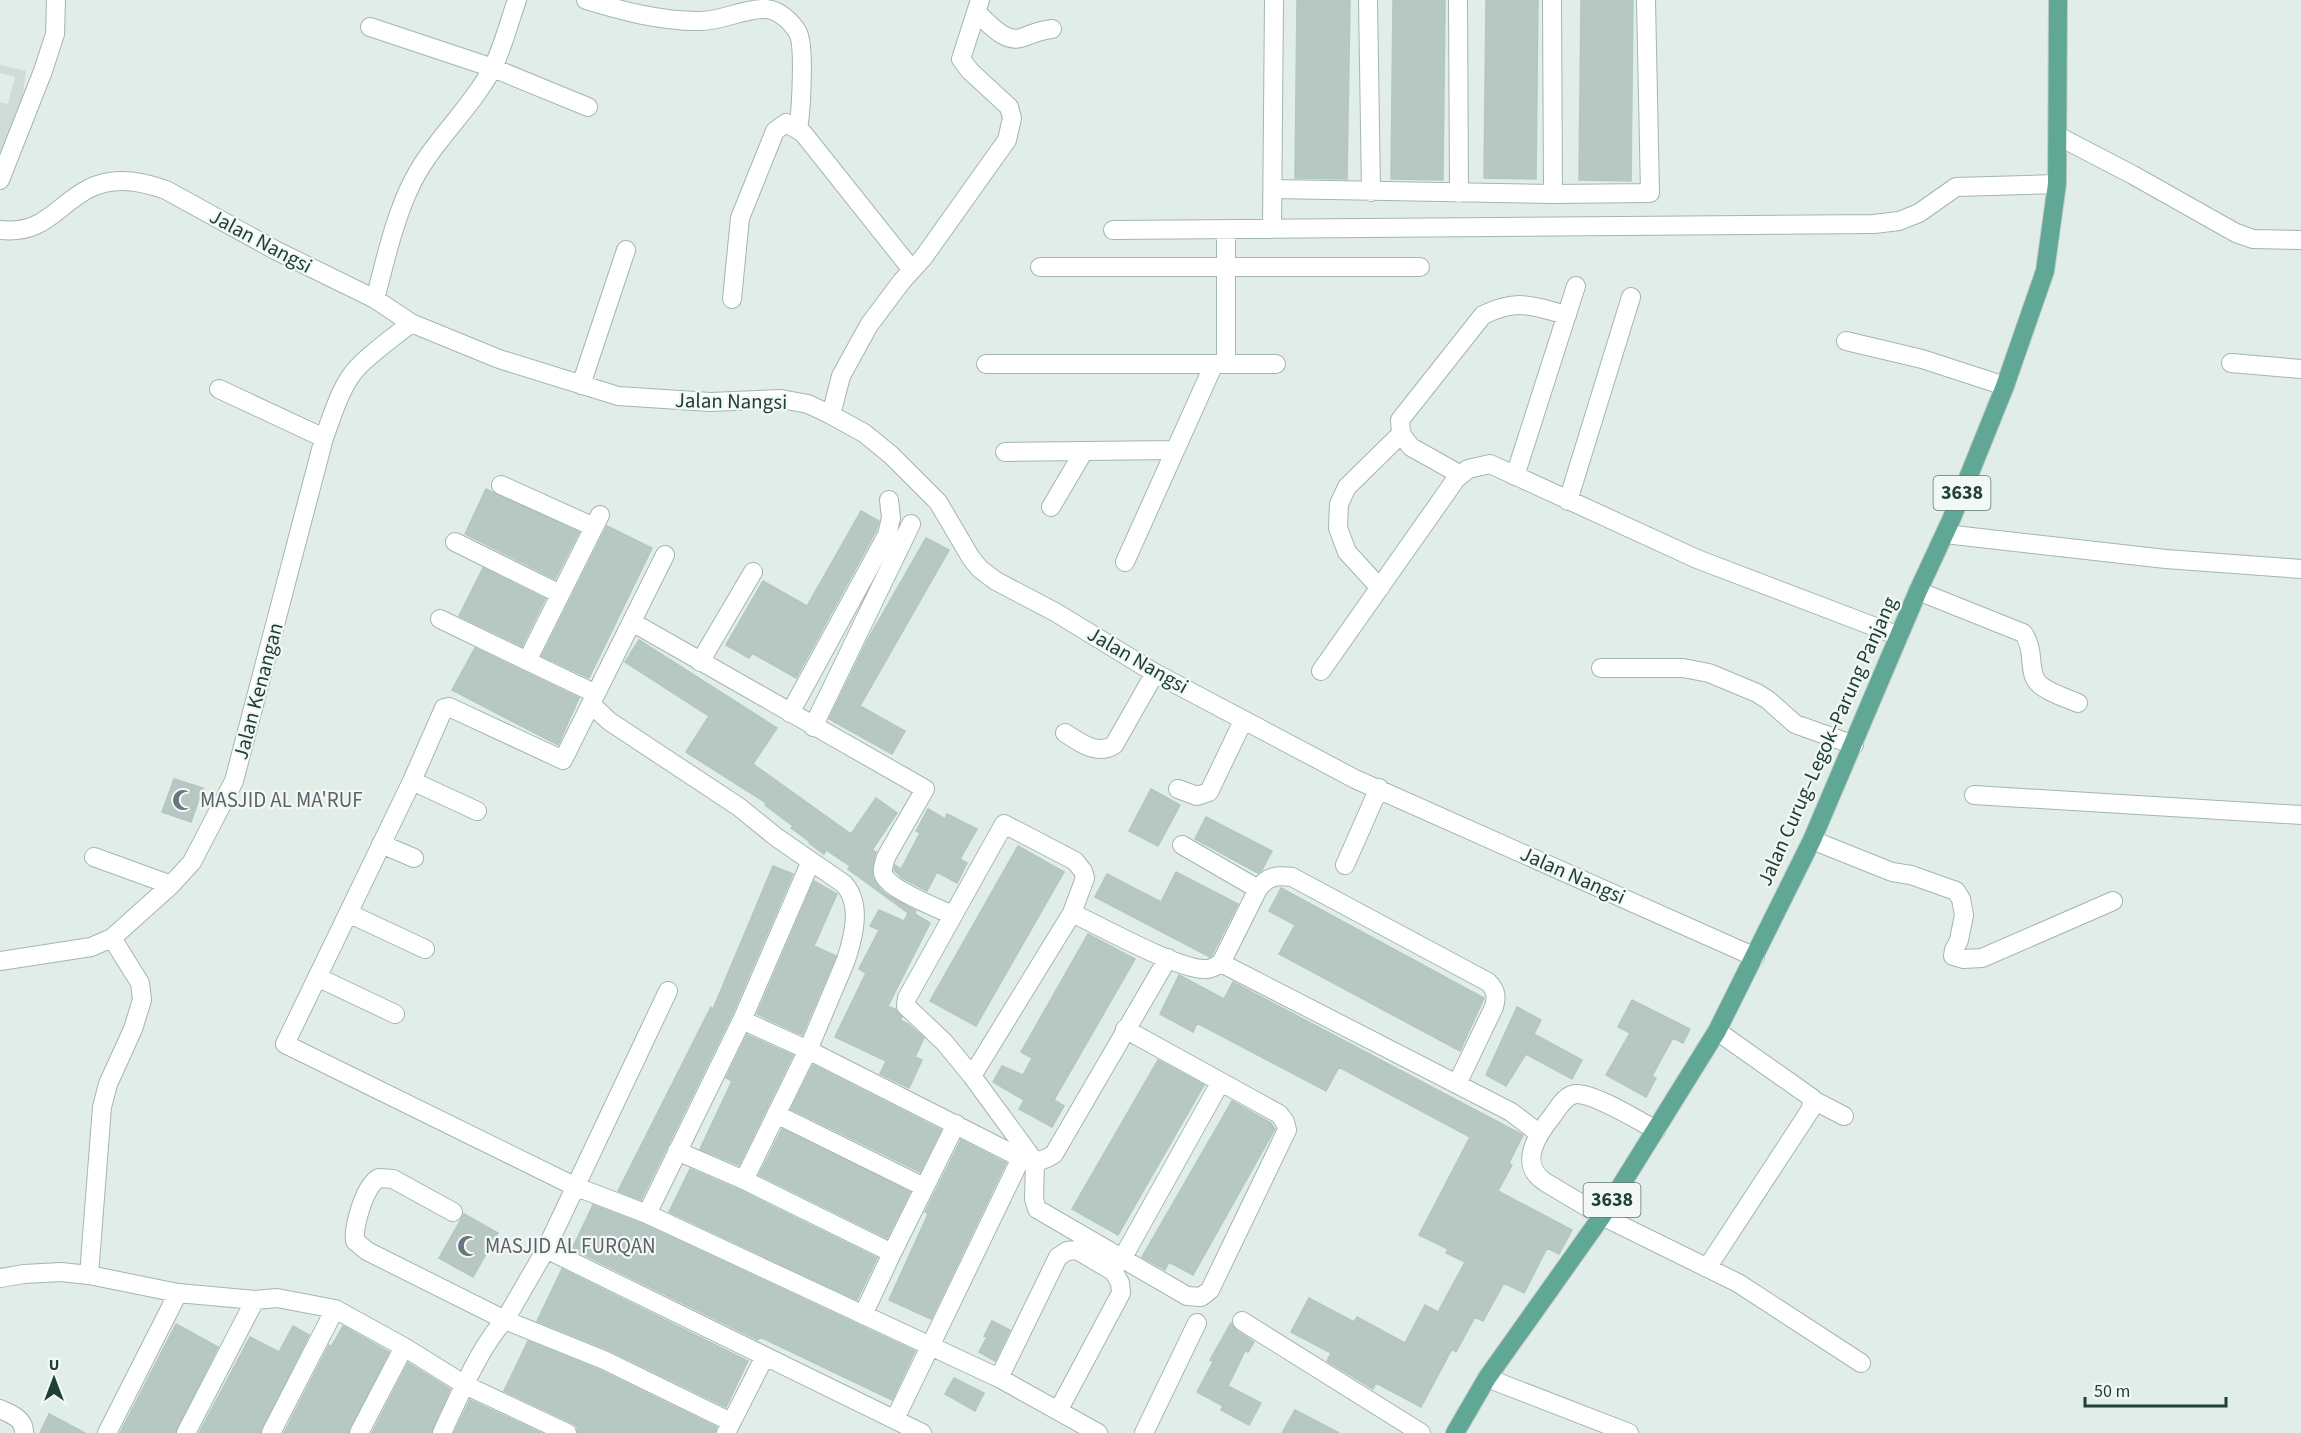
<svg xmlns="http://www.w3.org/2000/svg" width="2301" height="1433" font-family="'Source Sans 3',sans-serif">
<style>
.built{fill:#cfddd7}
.building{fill:#b6c8c1;stroke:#b2c8bf;stroke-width:1.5}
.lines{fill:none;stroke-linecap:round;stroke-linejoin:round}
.minor-casing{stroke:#a3b6af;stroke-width:20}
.major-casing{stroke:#c0cac7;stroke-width:20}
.minor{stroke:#fff;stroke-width:18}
.major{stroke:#60a895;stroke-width:18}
.labels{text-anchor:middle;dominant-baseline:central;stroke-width:4.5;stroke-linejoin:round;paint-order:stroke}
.shield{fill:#f2f9f5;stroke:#5e7870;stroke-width:1.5}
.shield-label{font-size:20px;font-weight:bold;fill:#1f4037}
.street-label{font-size:21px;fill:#1f4037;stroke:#f2f9f5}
.worship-label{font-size:21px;fill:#5b616d;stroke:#f2f9f5;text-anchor:start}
</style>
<rect width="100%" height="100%" fill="#e1ede8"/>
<path class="built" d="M 0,65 L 26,71 L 20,116 L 0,158 L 0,102 L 8,104 L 15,77 L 0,73 Z"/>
<path class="building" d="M 1297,0 L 1350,0 L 1347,179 L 1295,178 Z
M 1393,0 L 1445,0 L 1443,180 L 1391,179 Z
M 1486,0 L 1538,0 L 1536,179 L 1484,178 Z
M 1581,0 L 1633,0 L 1631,181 L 1579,180 Z
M 486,489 L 579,532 L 555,579 L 465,534 Z
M 861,511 L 879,521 L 876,531 L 796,678 L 752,653 L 749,658 L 726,645 L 763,581 L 807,606 Z
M 607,526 L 652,548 L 589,678 L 542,656 Z
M 926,538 L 949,550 L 860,706 L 905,731 L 892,754 L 829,719 L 868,639 Z
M 483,568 L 545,599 L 522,646 L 459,616 Z
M 639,640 L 777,728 L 753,764 L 851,834 L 876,798 L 897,813 L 872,850 L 876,852 L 872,868 L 873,878 L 880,889 L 889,896 L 916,911 L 915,914 L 930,923 L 888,1006 L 895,1009 L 902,1017 L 900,1020 L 908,1024 L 924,1038 L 915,1057 L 922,1060 L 909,1088 L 880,1074 L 886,1061 L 835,1037 L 866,973 L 859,969 L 879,930 L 870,926 L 879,910 L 904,921 L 908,913 L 848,869 L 850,866 L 826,850 L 824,854 L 809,843 L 810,842 L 791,828 L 793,826 L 765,805 L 766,803 L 686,752 L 709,716 L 625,662 Z
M 475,648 L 579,698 L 558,745 L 452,690 Z
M 174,779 L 203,788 L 191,822 L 162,812 Z
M 1151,789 L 1180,805 L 1158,846 L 1129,831 Z
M 928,809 L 945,819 L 947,814 L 977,829 L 960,859 L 967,863 L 957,883 L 937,872 L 927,891 L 902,878 L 894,870 L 895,865 L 901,869 L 920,833 L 916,831 Z
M 1206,817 L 1272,851 L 1262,870 L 1258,873 L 1195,839 Z
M 1018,846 L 1064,872 L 976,1026 L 930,1001 Z
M 773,866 L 793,874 L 732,1015 L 641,1200 L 618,1191 L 711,1007 L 713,1009 Z
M 1176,872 L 1238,904 L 1212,955 L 1210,957 L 1095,897 L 1107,874 L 1161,902 Z
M 814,881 L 837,894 L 814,946 L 836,956 L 802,1035 L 757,1014 Z
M 1281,888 L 1484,998 L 1460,1051 L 1279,954 L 1295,925 L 1269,911 Z
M 1088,934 L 1135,959 L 1054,1100 L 1064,1106 L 1052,1127 L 1019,1109 L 1024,1100 L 993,1082 L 1002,1066 L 1023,1075 L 1032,1058 L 1021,1052 Z
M 1179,975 L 1224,999 L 1233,982 L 1523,1135 L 1509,1163 L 1512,1165 L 1498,1191 L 1572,1230 L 1559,1254 L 1547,1248 L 1524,1293 L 1504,1283 L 1483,1321 L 1475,1317 L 1456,1352 L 1452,1349 L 1421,1407 L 1376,1383 L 1373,1389 L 1327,1361 L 1331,1353 L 1291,1332 L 1309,1298 L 1354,1322 L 1357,1317 L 1405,1343 L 1425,1305 L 1438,1312 L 1465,1262 L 1446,1253 L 1448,1249 L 1419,1235 L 1470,1137 L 1339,1067 L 1326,1091 L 1197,1023 L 1193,1032 L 1160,1014 Z
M 1632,1000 L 1690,1029 L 1683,1043 L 1673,1038 L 1652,1076 L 1656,1078 L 1646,1097 L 1606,1075 L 1630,1033 L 1618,1027 Z
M 1517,1007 L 1541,1020 L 1534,1034 L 1582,1060 L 1572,1079 L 1526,1054 L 1506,1086 L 1486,1075 Z
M 747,1035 L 793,1055 L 739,1165 L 700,1149 L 732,1081 L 726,1078 Z
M 1158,1060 L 1204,1085 L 1118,1235 L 1072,1209 Z
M 813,1065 L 941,1130 L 920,1172 L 791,1109 Z
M 1232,1101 L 1271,1123 L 1275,1129 L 1193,1275 L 1169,1262 L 1165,1270 L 1142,1257 Z
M 782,1129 L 910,1192 L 887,1238 L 759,1175 Z
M 961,1140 L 1006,1163 L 931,1319 L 889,1300 L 928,1214 L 925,1212 Z
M 690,1169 L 739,1190 L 877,1258 L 857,1300 L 669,1212 Z
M 593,1205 L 643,1224 L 915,1351 L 892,1400 L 760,1337 L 758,1340 L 572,1249 Z
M 464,1214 L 498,1233 L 473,1277 L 439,1258 Z
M 562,1269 L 748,1361 L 726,1407 L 609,1350 L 537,1321 Z
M 992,1321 L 1010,1330 L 995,1361 L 979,1352 L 987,1337 L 984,1336 Z
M 1231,1323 L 1236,1330 L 1254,1342 L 1248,1352 L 1245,1351 L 1228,1386 L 1261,1403 L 1249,1425 L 1221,1410 L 1223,1406 L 1197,1392 L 1213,1362 L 1210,1360 Z
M 176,1324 L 218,1347 L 175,1433 L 120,1433 Z
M 293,1326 L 309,1335 L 260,1433 L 199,1433 L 250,1337 L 279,1352 Z
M 343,1326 L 389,1352 L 348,1433 L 284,1433 L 329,1345 L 331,1347 Z
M 528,1341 L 599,1370 L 716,1427 L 716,1430 L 714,1433 L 578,1433 L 577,1427 L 572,1423 L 504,1391 Z
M 408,1363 L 450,1389 L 431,1433 L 372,1433 Z
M 954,1378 L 984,1393 L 975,1411 L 945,1394 Z
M 470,1400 L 541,1433 L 454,1433 Z
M 1295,1410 L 1339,1433 L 1282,1433 Z
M 49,1414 L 85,1433 L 40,1433 Z"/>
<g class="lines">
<defs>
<path id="minor" d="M 586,0 C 622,11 660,21 698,21 C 721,22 743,8 766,9 C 779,10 792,22 798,33 C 805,46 801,112 798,129
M 1368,0 L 1371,192
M 1458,0 L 1459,193
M 1552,0 L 1553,194
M 976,12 C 989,23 1005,45 1024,37 C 1034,33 1041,30 1052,29
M 370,27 L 493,68 L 588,107
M 2058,136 L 2133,175 L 2236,233 L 2253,239 L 2301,240
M 0,180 L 43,71 L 55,34 L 56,0
M 1273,189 L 1553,194 L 1650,193 L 1646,0
M 1272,229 L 1274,0
M 0,230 C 45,235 56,205 90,188 C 114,176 142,181 166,190 L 275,250 L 375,299 L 411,323 L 499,359 L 618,396 L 710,402 L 781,399 L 808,404 L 831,415 L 864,433 L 891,455 L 938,502 L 971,558 L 980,569 L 996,581 L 1055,612 L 1155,673 L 1355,779 L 1755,957
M 1113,230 L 1874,224 L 1899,221 L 1919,213 L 1956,187 L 2057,184
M 1040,267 L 1420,267
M 375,299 C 385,262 393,224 409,189 C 429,144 469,112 492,69 C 503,48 509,22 517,0
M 732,299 L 740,218 L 775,131 L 786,123 L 803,133 L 912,270
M 1846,341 L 1922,359 L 2005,386
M 2231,363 L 2301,369
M 986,364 L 1276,364
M 1226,364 L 1226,229
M 581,385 L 626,250
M 219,389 L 324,438
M 831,415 L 841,376 L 869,325 L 902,281 L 923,258 L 1007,140 L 1012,118 L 1009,107 L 970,71 L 961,59 L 980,0
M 1005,452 L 1175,450
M 1461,475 L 1411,447 L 1401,434 L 1400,420 L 1483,315 C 1519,298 1531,306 1567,315
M 1515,476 L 1576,286
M 501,485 L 594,527
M 1568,501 L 1631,297
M 1051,507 L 1084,451
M 1945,534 L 2166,559 L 2301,569
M 455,542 L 560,594
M 665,555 L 563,760 L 449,707 L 444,708 L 412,781 L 285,1044 L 574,1186 L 647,1214 L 999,1378 L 1098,1433
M 1125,562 L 1214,364
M 1380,588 L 1347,552 L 1338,528 L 1339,504 L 1347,487 L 1401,434
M 1918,591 L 2023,633 C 2036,650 2027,671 2038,683 C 2047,692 2066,698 2078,703
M 440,619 L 596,694
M 632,622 L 925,789 L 886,857 C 884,864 881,870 884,876 C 892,891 936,907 952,915
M 527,661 L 600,515
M 700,662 L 753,572
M 1601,668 L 1683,668 L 1709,673 L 1757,693 L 1768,700 L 1795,724 L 1854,745
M 1321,671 L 1456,479 L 1468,469 L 1490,464 L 1697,559 L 1899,636
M 591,704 L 609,721 L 739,807 L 776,837 L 844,884 C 862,904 854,935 846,960 L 808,1050 L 744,1180
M 790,713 L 887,535 L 891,518 L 889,500
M 813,727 L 911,524
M 1065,733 C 1080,742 1096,756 1114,745 L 1155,673
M 412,781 L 477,811
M 1178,789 L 1197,796 L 1209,792 L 1243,721
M 1974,795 L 2301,815
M 1812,840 L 1892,872 L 1911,875 L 1956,891 L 1961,899 L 1964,915 L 1959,940 L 1954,950 L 1953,956 L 1963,959 L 1982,958 L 2113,901
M 381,844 L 414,858
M 1182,845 L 1258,889
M 94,857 L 171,885
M 1345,865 L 1379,788
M 348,913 L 425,949
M 1072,913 C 1100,926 1177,969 1204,969 C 1210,970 1216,966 1221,963 L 1258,889 C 1268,876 1276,875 1292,877 L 1488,982 C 1496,990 1497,996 1494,1007 L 1457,1084
M 0,961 L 91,947 L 112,938 L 171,885 L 192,862 L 234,781 L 324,438 C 333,414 341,384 359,366 C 375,350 394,337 411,323
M 1221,963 L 1511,1112 L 1532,1128 L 1538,1135
M 317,977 L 395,1014
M 742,1020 L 808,1050 L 1021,1158 C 1034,1163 1042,1162 1054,1154 L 1168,958
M 972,1076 L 1072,913 L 1085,878 L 1083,871 L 1075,861 L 1004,824 L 907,998 L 906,1006 L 944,1042 L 972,1076 L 1035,1162 L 1034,1199 L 1037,1209 L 1187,1296 L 1201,1297 L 1210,1290 L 1287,1130 L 1285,1122 L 1279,1114 L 1125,1029
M 1813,1100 L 1844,1116
M 776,1114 L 924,1187
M 1656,1130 C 1639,1121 1594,1093 1576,1094 C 1565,1095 1559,1107 1553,1115 C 1538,1134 1517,1164 1545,1182 L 1602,1216 L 1738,1283 L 1861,1363
M 677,1151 L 744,1180 L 892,1253
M 453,1212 L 393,1179 L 379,1178 C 365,1184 353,1227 355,1241 L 367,1251 L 505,1320 L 604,1360 L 731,1422
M 647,1214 L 742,1020 L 811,861
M 546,1249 L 922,1433
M 1122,1259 L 1220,1083
M 1707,1268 L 1811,1109 L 1812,1098 L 1717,1031
M 89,1275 L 102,1107 L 108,1084 L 133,1029 L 142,1000 L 140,983 L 112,938
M 0,1278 L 24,1274 L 61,1272 L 89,1275 L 178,1293 L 255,1300 L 277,1298 L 335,1309
M 863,1315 L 892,1253 L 956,1124
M 1242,1321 L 1421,1433
M 999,1378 L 1058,1257 L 1067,1251 L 1077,1250 L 1114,1272 L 1120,1283 L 1121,1293 L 1058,1411
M 1487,1378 L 1629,1433
M 0,1409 C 11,1414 25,1419 24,1433
M 895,1419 L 1021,1158
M 107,1433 L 178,1293
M 186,1433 L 255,1300
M 271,1433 L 335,1309 L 404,1347 L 465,1385 L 567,1433
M 359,1433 L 404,1347
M 442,1433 C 457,1401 481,1344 505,1320 L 546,1249 L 668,991
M 726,1433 L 764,1358
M 1144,1433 L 1197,1323"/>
<path id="major" d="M 1455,1433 L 1487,1378 L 1602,1216 L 1717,1031 L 1812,840 L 1918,591 L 1951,520 L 2005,386 L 2045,271 L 2057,184 L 2058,0"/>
</defs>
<use href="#minor" class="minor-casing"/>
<use href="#major" class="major-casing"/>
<use href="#minor" class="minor"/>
<use href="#major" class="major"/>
</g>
<defs>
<symbol id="mosque-bare" viewBox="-9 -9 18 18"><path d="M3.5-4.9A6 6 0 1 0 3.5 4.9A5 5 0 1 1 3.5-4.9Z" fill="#6b7280" stroke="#f2f9f5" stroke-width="2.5" paint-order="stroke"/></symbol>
</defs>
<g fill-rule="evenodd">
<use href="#mosque-bare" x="168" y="785" width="30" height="30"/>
<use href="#mosque-bare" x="453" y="1231" width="30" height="30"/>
</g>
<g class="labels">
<g class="shield">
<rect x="1933.5" y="476" width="57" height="34" rx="4.5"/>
<rect x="1583.5" y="1183" width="57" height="34" rx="4.5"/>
</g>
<g class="shield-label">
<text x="1962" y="493">3638</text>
<text x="1612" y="1200">3638</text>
</g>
<g class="street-label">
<text transform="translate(261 241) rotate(28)">Jalan Nangsi</text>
<text transform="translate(731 401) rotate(1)">Jalan Nangsi</text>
<text transform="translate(1138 660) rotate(30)">Jalan Nangsi</text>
<text transform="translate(258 691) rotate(-75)">Jalan Kenangan</text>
<text transform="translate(1827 741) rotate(-66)">Jalan Curug–Legok–Parung Panjang</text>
<text transform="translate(1573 875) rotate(24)">Jalan Nangsi</text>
</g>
<g class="worship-label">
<text x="200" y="800">MASJID AL MA'RUF</text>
<text x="485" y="1246">MASJID AL FURQAN</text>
</g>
</g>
<g transform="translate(54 1379)" stroke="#f2f9f5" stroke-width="4.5" paint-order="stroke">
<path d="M0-4.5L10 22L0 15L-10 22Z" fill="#1f4037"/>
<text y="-9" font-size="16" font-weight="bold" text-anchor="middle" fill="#1f4037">U</text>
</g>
<path d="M2085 1397v9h141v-9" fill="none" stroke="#1f4037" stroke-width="3"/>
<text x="2094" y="1397" font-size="18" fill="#1f4037" stroke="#f2f9f5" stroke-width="4.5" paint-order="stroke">50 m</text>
</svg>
